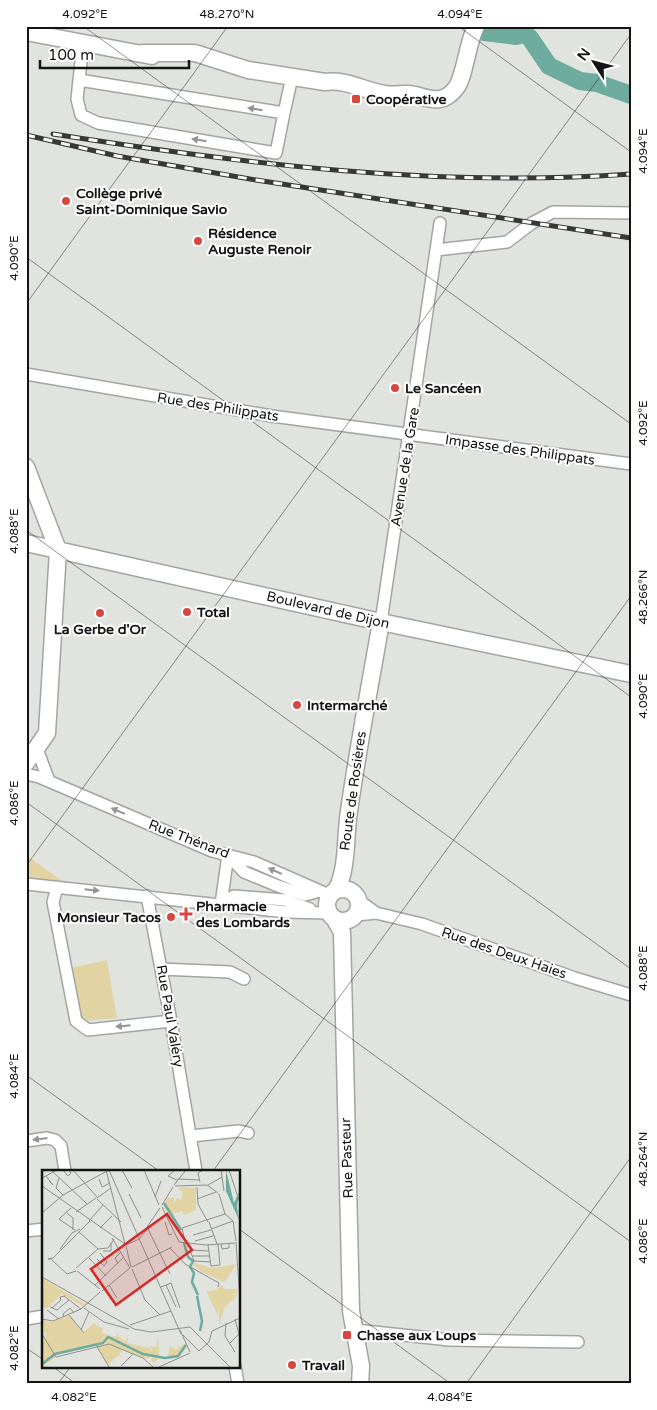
<svg xmlns="http://www.w3.org/2000/svg" width="657" height="1410" font-family="'Varela Round',sans-serif">
<style>
.green{fill:#e2d3a3}
.lines{fill:none;stroke-linecap:round;stroke-linejoin:round}
.river{stroke:#6cab9e;stroke-width:18}
.street-casing{stroke:#a2a5a1;stroke-width:14}
.secondary-casing{stroke:#a2a5a1;stroke-width:19}
.street{stroke:#fff;stroke-width:11}
.secondary{stroke:#fff;stroke-width:16}
.rail-casing{stroke:#373937;stroke-width:5}
.rail{stroke:#fff;stroke-width:3;stroke-dasharray:9;stroke-linecap:butt}
.oneway{fill:#959595}
.ticks{fill:none;stroke:#131413;stroke-width:1;stroke-opacity:0.45}
.poi-dot{fill:#d6483f;stroke:#fff;stroke-width:2}
.labels{text-anchor:middle;dominant-baseline:central;stroke-width:4;stroke-linejoin:round;paint-order:stroke}
.poi-label{font-size:14px;font-weight:bold;fill:#131413;stroke:#fff;text-anchor:start}
.street-label{font-size:14px;fill:#131413;stroke:#fff}
.inset-river{fill:none;stroke:#6cab9e;stroke-width:2.5}
.inset-road{fill:none;stroke:#8e908d;stroke-width:1}
.view{fill:#d62828;fill-opacity:0.15;stroke:#d62828;stroke-width:2.5}
.inset-edge{fill:none;stroke:#131413;stroke-width:2.5}
.neatline{fill:none;stroke:#131413;stroke-width:2}
.ticks-label{font-size:12px;text-anchor:middle;fill:#131413}
</style>
<rect width="100%" height="100%" fill="#e0e3de"/>
<path class="green" d="M 26,855 L 62,881 L 26,878 Z
M 107,960 L 117,1018 L 85,1021 L 79,1017 L 70,968 Z"/>
<g class="lines">
<path class="river" d="M 484,32 L 516,36 L 525,34 L 530,38 L 549,66 L 580,81 L 597,83 L 631,95"/>
<defs>
<path id="street" d="M 83,44 L 79,80 L 284,113 L 292,77
M 79,80 L 77,99 L 81,115 L 98,123 L 276,153 L 284,113
M 436,250 L 507,242 L 532,223 L 553,212 L 631,213
M 26,374 L 272,416 L 631,464
M 381,622 L 440,223
M 37,749 L 49,781
M 26,774 L 39,777 L 212,851 L 254,862 L 329,895
M 228,855 L 244,872 L 278,886 L 305,895 L 320,891
M 26,884 L 286,912 L 328,913
M 57,887 L 53,902 L 76,1021 L 88,1030 L 171,1021
M 147,896 L 171,1021 L 196,1171
M 358,900 L 376,913
M 221,904 L 234,896 L 285,900 L 310,909
M 221,904 L 228,855
M 356,915 L 376,913 L 422,924 L 575,978 L 631,995
M 161,969 L 230,972 L 244,979
M 191,1136 L 239,1131 L 248,1133
M 26,1141 L 47,1138 L 55,1140 L 61,1146 L 65,1171
M 26,1231 L 44,1229
M 26,1319 L 44,1316
M 355,1330 L 450,1340 L 578,1342
M 235,1366 L 238,1384"/>
<path id="secondary" d="M 26,32 L 152,56
M 142,53 L 195,53 L 248,70 L 325,82 C 347,79 364,91 385,94 C 395,96 405,92 415,95 C 431,99 443,105 456,88 C 465,76 467,44 476,26
M 26,467 L 58,550 L 47,733 L 26,763
M 26,543 L 381,622 L 631,674
M327 905a16 16 0 1 1 32 0a16 16 0 1 1-32 0Z
M 337,889 C 348,866 345,836 349,811 C 358,748 370,685 381,622
M 335,920 L 342,932 L 351,1311 L 361,1366 L 360,1384"/>
</defs>
<use href="#street" class="street-casing"/>
<use href="#secondary" class="secondary-casing"/>
<use href="#street" class="street"/>
<use href="#secondary" class="secondary"/>
<defs>
<path id="rail" d="M 53,134 C 245,164 436,188 631,174
M 26,135 L 117,156 L 256,180 L 631,238"/>
</defs>
<use href="#rail" class="rail-casing"/>
<use href="#rail" class="rail"/>
</g>
<defs><path id="oneway-solid" d="M-6-.8H1V-3.2L6.5 0L1 3.2V.8H-6Z" transform="scale(1.25)"/></defs>
<g class="oneway">
<use href="#oneway-solid" transform="translate(255 109) rotate(-171)"/>
<use href="#oneway-solid" transform="translate(199 140) rotate(-171)"/>
<use href="#oneway-solid" transform="translate(118 811) rotate(-157)"/>
<use href="#oneway-solid" transform="translate(275 871) rotate(-157)"/>
<use href="#oneway-solid" transform="translate(92 890) rotate(6)"/>
<use href="#oneway-solid" transform="translate(123 1026) rotate(174)"/>
<use href="#oneway-solid" transform="translate(40 1139) rotate(173)"/>
</g>
<path class="ticks" d="M 83,26 L 631,424M 458,26 L 631,152M 26,257 L 631,697M 26,304 L 228,26M 26,530 L 631,969M 26,802 L 631,1242M 26,866 L 631,34M 26,1075 L 159,1171M 213,1171 L 631,596M 239,1229 L 451,1384M 26,1348 L 44,1360M 52,1366 L 76,1384M 58,1384 L 71,1366M 466,1384 L 631,1157"/>
<g class="poi-dot">
<rect x="351" y="94" width="10" height="10" rx="2.5"/>
<circle cx="66" cy="201" r="5"/>
<circle cx="198" cy="241" r="5"/>
<circle cx="395" cy="388" r="5"/>
<circle cx="187" cy="612" r="5"/>
<circle cx="100" cy="613" r="5"/>
<circle cx="297" cy="705" r="5"/>
<path d="M183.5 906.5h5v5h5v5h-5v5h-5v-5h-5v-5h5z"/>
<circle cx="171" cy="917" r="5"/>
<rect x="342" y="1330" width="10" height="10" rx="2.5"/>
<circle cx="292" cy="1365" r="5"/>
</g>
<g class="labels">
<g class="poi-label">
<text x="366" y="99">Coopérative</text>
<text x="76" y="193">Collège privé<tspan x="76" dy="16">Saint-Dominique Savio</tspan></text>
<text x="208" y="233">Résidence<tspan x="208" dy="16">Auguste Renoir</tspan></text>
<text x="405" y="388">Le Sancéen</text>
<text x="197" y="612">Total</text>
<text x="100" y="629" text-anchor="middle">La Gerbe d'Or</text>
<text x="307" y="705">Intermarché</text>
<text x="196" y="906">Pharmacie<tspan x="196" dy="16">des Lombards</tspan></text>
<text x="161" y="917" text-anchor="end">Monsieur Tacos</text>
<text x="357" y="1335">Chasse aux Loups</text>
<text x="302" y="1365">Travail</text>
</g>
<g class="street-label">
<text transform="translate(218 407) rotate(9)">Rue des Philippats</text>
<text transform="translate(520 450) rotate(8)">Impasse des Philippats</text>
<text transform="translate(405 467) rotate(-81)">Avenue de la Gare</text>
<text transform="translate(328 610) rotate(13)">Boulevard de Dijon</text>
<text transform="translate(353 791) rotate(-82)">Route de Rosières</text>
<text transform="translate(189 839) rotate(21)">Rue Thénard</text>
<text transform="translate(504 953) rotate(19)">Rue des Deux Haies</text>
<text transform="translate(170 1016) rotate(80)">Rue Paul Valéry</text>
<text transform="translate(347 1158) rotate(-92)">Rue Pasteur</text>
</g>
</g>
<g transform="translate(42 1170)">
<rect width="198" height="198" fill="#e0e3de"/>
<path d="M 138,17 L 154,18 L 154,40 L 142,45 L 140,41 L 128,45 L 121,37 L 125,28 L 132,28 L 132,33 L 135,28 L 139,30 L 141,22 L 137,20 ZM 149,92 L 170,98 L 195,94 L 182,112 L 158,101 ZM 0,108 L 43,134 L 42,137 L 20,124 L 4,139 L 0,136 ZM 180,115 L 182,119 L 195,119 L 196,122 L 189,126 L 195,124 L 196,125 L 183,137 L 177,155 L 177,135 L 176,146 L 164,121 L 174,120 ZM 27,145 L 41,163 L 52,153 L 61,159 L 60,163 L 74,167 L 75,164 L 83,172 L 86,165 L 85,173 L 108,178 L 110,182 L 109,176 L 114,177 L 116,166 L 117,187 L 113,193 L 109,191 L 111,185 L 104,189 L 63,173 L 13,185 L 13,188 L 0,197 L 0,171 L 4,169 L 0,150 L 10,152 ZM 142,173 L 144,176 L 137,187 L 126,188 L 128,176 L 134,180 L 137,178 L 134,176 L 139,177 ZM 68,174 L 81,181 L 66,195 L 55,175 Z" fill="#e2d3a3"/>
<path d="M 184,0 L 192,33 L 197,22 L 195,37 L 197,50 L 184,21 Z" fill="#6cab9e"/>
<path class="inset-river" d="M 122,33 L 139,60M 142,73 L 146,87 L 151,91 L 148,97 L 152,103 L 150,112 L 156,125M 155,126 L 160,151 L 158,161M 0,194 L 13,184 L 61,173 L 66,167 L 101,184 L 123,188 L 136,186 L 144,175"/>
<path class="inset-road" d="M 9,0 L 45,34M 21,0 L 26,6 L 29,3 L 27,0M 31,0 L 55,27M 64,0 L 83,74M 67,0 L 139,164M 80,0 L 90,18M 102,0 L 117,35M 133,0 L 126,6 L 135,10M 179,0 L 182,21M 187,0 L 198,33M 4,6 L 11,15 L 7,11M 0,8 L 15,0M 17,8 L 14,18 L 21,25M 57,9 L 60,17 L 68,13M 135,9 L 158,10M 158,12 L 156,3 L 161,0M 132,15 L 144,0M 166,15 L 180,7M 0,16 L 83,74M 133,16 L 165,15 L 176,23M 155,17 L 156,34 L 166,52M 87,24 L 99,48M 177,24 L 183,44 L 191,51 L 194,71M 113,27 L 119,11M 55,28 L 69,18M 55,29 L 79,52M 155,29 L 174,22M 120,35 L 131,17M 120,37 L 137,72 L 164,75 L 193,73M 29,38 L 17,49 L 33,60M 34,42 L 54,28M 0,43 L 21,25 L 67,0M 25,43 L 31,48 L 31,60M 47,51 L 61,35M 123,52 L 127,65 L 130,64M 167,52 L 175,74M 105,57 L 128,104M 105,57 L 118,38M 58,58 L 70,46M 169,59 L 191,51M 37,62 L 56,79M 151,65 L 169,60M 70,68 L 88,98M 143,71 L 140,58 L 183,44M 153,71 L 171,66M 194,72 L 198,130M 179,74 L 180,79 L 187,78 L 187,73M 84,75 L 97,69 L 105,60M 166,75 L 169,96 L 178,95 L 176,74M 84,76 L 89,97M 128,78 L 143,94 L 177,113 L 176,117M 18,79 L 30,63 L 38,59M 56,79 L 66,78 L 72,69M 61,81 L 69,81 L 69,73M 167,81 L 148,80 L 152,91 L 169,92M 150,86 L 168,86M 47,88 L 64,106M 10,89 L 6,89 L 11,88 L 48,51M 55,89 L 62,96 L 65,92 L 58,83M 10,90 L 25,104 L 34,101M 76,94 L 73,88 L 79,82M 90,97 L 130,77M 34,98 L 56,79M 90,99 L 103,130 L 118,145M 35,101 L 58,119M 0,107 L 92,159 L 109,162 L 148,157 L 188,197M 53,115 L 82,87M 67,115 L 75,128M 124,115 L 134,137M 119,117 L 129,113 L 138,138M 60,121 L 88,98M 22,126 L 39,139M 8,137 L 15,140 L 27,130M 10,138 L 19,130 L 18,127 L 23,126M 42,138 L 62,152 L 87,159M 5,140 L 17,149M 27,145 L 42,163M 22,147 L 21,144 L 28,138 L 32,143M 0,149 L 11,151 L 39,139 L 58,122M 184,153 L 183,166 L 193,182M 88,155 L 129,141M 39,160 L 47,142M 138,160 L 148,182M 0,164 L 14,187 L 67,174 L 101,188 L 111,197M 141,165 L 157,181M 188,173 L 197,164 L 193,149M 54,175 L 67,197M 157,181 L 167,172 L 170,161 L 198,148M 79,196 L 91,184M 117,197 L 148,183"/>
<path class="view" d="M 125,44 L 150,80 L 74,135 L 49,99 Z"/>
<rect width="198" height="198" class="inset-edge"/>
</g>
<rect width="657" height="1410" fill="none" stroke="#ffffff" stroke-width="55"/>
<g transform="translate(594 62) rotate(306)" stroke="#ffffff" stroke-width="4" paint-order="stroke">
<path d="M0-4L9 19L0 12L-9 19Z" fill="#131413"/>
<text y="-8" font-size="14" font-weight="bold" text-anchor="middle" fill="#131413">N</text>
</g>
<path d="M40 60v8h149v-8" fill="none" stroke="#131413" stroke-width="2.5"/>
<text x="48" y="60" font-size="15" fill="#131413" stroke="#ffffff" stroke-width="4" paint-order="stroke">100 m</text>
<rect x="28" y="28" width="602" height="1354" class="neatline"/>
<g class="ticks-label">
<text x="85" y="18">4.092°E</text>
<text x="227" y="18">48.270°N</text>
<text x="460" y="18">4.094°E</text>
<text transform="translate(643 151) rotate(-90)" y="4">4.094°E</text>
<text transform="translate(14 258) rotate(-90)" y="4">4.090°E</text>
<text transform="translate(643 423) rotate(-90)" y="4">4.092°E</text>
<text transform="translate(14 531) rotate(-90)" y="4">4.088°E</text>
<text transform="translate(643 597) rotate(-90)" y="4">48.266°N</text>
<text transform="translate(643 696) rotate(-90)" y="4">4.090°E</text>
<text transform="translate(14 803) rotate(-90)" y="4">4.086°E</text>
<text transform="translate(643 968) rotate(-90)" y="4">4.088°E</text>
<text transform="translate(14 1076) rotate(-90)" y="4">4.084°E</text>
<text transform="translate(643 1159) rotate(-90)" y="4">48.264°N</text>
<text transform="translate(643 1241) rotate(-90)" y="4">4.086°E</text>
<text transform="translate(14 1348) rotate(-90)" y="4">4.082°E</text>
<text x="74" y="1401">4.082°E</text>
<text x="450" y="1401">4.084°E</text>
</g>
</svg>
